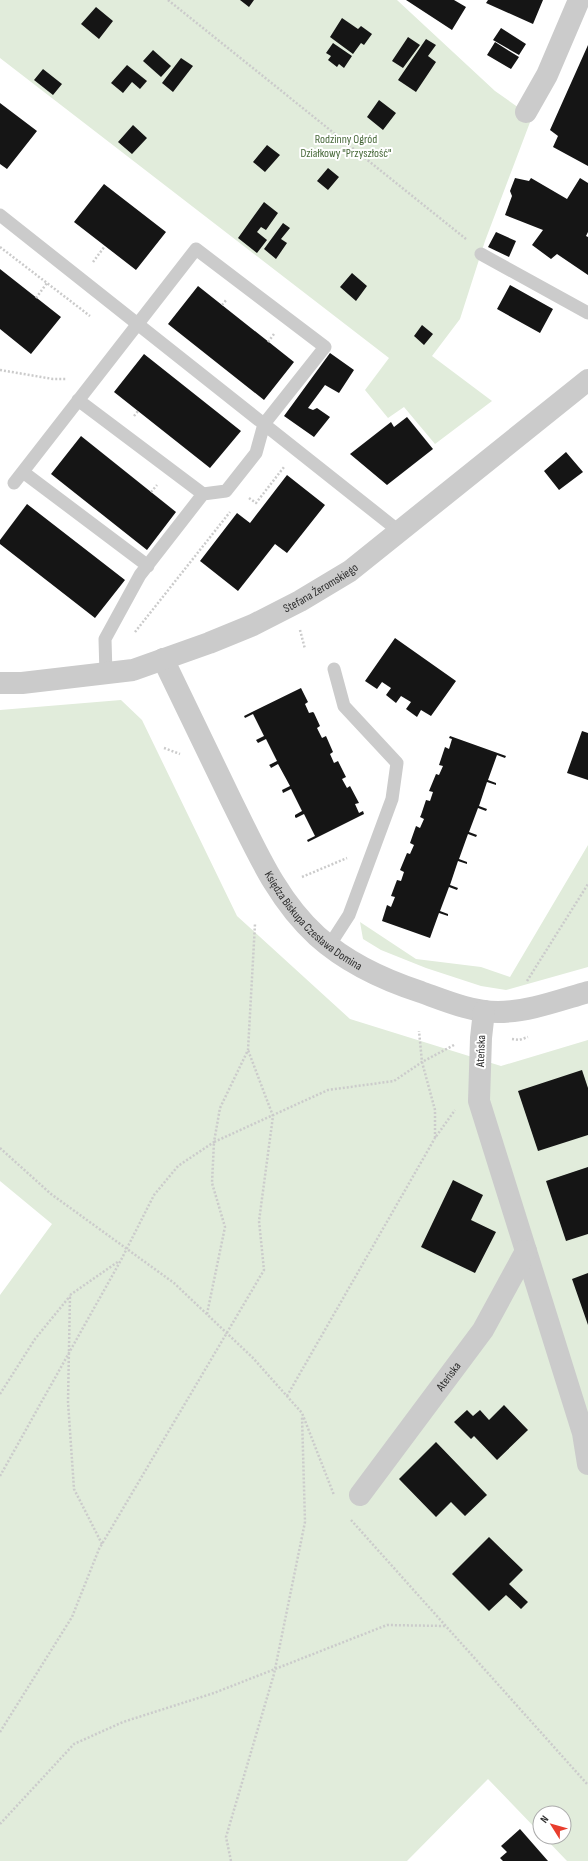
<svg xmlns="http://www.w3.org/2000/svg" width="588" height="1861" font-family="'Sofia Sans Condensed',sans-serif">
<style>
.green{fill:#e1ecdb}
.building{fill:#151515}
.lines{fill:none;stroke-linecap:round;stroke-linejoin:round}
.path{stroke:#cbcbcb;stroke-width:2.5;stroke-dasharray:2 2;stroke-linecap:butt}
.service{stroke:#cbcbcb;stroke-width:13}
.minor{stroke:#cbcbcb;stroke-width:22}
.labels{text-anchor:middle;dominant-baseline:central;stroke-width:4;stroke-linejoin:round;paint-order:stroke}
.park-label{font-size:12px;fill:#496a3b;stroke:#fff}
.street-label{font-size:12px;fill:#2e2e2e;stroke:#fff}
</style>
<rect width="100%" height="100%" fill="#fff"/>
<path class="green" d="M 0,0 L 397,0 L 495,91 L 532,117 L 485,241 L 460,319 L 432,356 L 492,401 L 435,444 L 404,407 L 388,418 L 365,390 L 389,358 L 0,58 Z
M 121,700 L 142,720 L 237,916 L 350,1019 L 501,1066 L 588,1040 L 588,1861 L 567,1861 L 544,1837 L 564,1837 L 564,1813 L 540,1813 L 540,1833 L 488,1779 L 407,1861 L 0,1861 L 0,1295 L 52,1224 L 0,1181 L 0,710 Z
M 588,845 L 588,967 L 506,990 L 481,986 L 426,968 L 381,950 L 363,939 L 360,922 L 416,959 L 481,967 L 510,977 Z"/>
<path class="building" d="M 240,0 L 254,0 L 249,7 Z
M 406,0 L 454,0 L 466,7 L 452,30 Z
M 488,0 L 543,0 L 533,24 L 486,3 Z
M 96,7 L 113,21 L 99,39 L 81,24 Z
M 342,18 L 358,29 L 361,26 L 372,34 L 364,45 L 361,43 L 353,54 L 330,37 Z
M 501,28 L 526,44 L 519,55 L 493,40 Z
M 408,37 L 420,45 L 403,68 L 392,61 Z
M 426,39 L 436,45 L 428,56 L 436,62 L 416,92 L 398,80 Z
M 495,42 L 519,57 L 511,69 L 487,55 Z
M 333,43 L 352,56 L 344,68 L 339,64 L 337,67 L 328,60 L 331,56 L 326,53 Z
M 588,45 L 588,166 L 553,147 L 558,136 L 550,130 Z
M 153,50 L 171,66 L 161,77 L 143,61 Z
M 181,58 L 193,66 L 173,92 L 162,83 Z
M 127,65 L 147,81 L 140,89 L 132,82 L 123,93 L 111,83 Z
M 43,69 L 62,84 L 53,95 L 34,80 Z
M 379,100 L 396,113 L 383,130 L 367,117 Z
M 0,103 L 37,131 L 7,169 L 0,164 Z
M 133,125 L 147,138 L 132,154 L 118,142 Z
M 267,145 L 280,155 L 265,172 L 253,162 Z
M 328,168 L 339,177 L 328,190 L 317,181 Z
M 515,178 L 529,181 L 531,178 L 567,199 L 580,178 L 588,183 L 588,232 L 586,236 L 588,237 L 588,275 L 557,254 L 551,259 L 532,245 L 543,230 L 505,215 L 512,196 L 510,191 Z
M 104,184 L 166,232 L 136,270 L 74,222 Z
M 264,202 L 278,213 L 266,230 L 261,227 L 257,232 L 267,240 L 257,253 L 238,238 Z
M 283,223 L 290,228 L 281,239 L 287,243 L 276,259 L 264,249 Z
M 496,232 L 516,241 L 509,257 L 488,247 Z
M 0,269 L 61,317 L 31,354 L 0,329 Z
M 352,273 L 367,286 L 356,301 L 340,287 Z
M 510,285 L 553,309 L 540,333 L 497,309 Z
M 198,286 L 294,362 L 264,400 L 168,324 Z
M 422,325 L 433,334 L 424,345 L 414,336 Z
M 330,353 L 354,370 L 339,393 L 325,385 L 308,408 L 313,410 L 317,408 L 330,417 L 314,437 L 284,416 Z
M 144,354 L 241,431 L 210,468 L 114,392 Z
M 407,417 L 433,449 L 387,485 L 350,454 L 391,422 L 394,427 Z
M 81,436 L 176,512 L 147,550 L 51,474 Z
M 566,452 L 583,472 L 559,490 L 544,471 Z
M 287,475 L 325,505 L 287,553 L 275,544 L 238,591 L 200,561 L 237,513 L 250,523 Z
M 27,504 L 125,580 L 95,618 L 0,544 L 0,540 Z
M 395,638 L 456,681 L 431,716 L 421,710 L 417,717 L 406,709 L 411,702 L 401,696 L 396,703 L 386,695 L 391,688 L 382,682 L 377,689 L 365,681 Z
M 301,688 L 308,702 L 305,704 L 309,713 L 313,712 L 314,713 L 320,726 L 317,728 L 322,738 L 326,736 L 333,752 L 330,754 L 334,763 L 338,761 L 346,777 L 342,779 L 347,788 L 350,786 L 359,803 L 355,804 L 359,813 L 363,811 L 364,814 L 308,842 L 307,840 L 315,836 L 304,814 L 296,818 L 295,817 L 295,815 L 302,811 L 291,789 L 283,793 L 282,790 L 290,786 L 278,764 L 271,768 L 270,766 L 269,765 L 277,761 L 266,739 L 258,743 L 256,740 L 264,736 L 253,714 L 245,718 L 244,716 Z
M 582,731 L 588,733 L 588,780 L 567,773 Z
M 450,736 L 506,756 L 505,758 L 497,755 L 488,780 L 496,783 L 496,785 L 487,782 L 479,806 L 487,809 L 486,811 L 478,808 L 469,832 L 477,835 L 476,837 L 468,834 L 459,859 L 467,862 L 467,864 L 458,861 L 450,885 L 458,888 L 457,890 L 449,887 L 440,911 L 448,914 L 448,916 L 439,913 L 430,938 L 382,921 L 387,905 L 391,907 L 395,897 L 391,896 L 397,880 L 401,881 L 404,872 L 400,870 L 407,853 L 410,854 L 414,845 L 410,843 L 416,826 L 420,828 L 424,819 L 420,817 L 421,815 L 426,800 L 430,801 L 433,792 L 429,791 L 436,774 L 439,775 L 443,766 L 439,765 L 445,747 L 449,749 L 452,739 L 449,738 Z
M 582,1070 L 588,1088 L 588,1135 L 538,1151 L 518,1091 Z
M 588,1167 L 588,1234 L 566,1241 L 546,1181 Z
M 453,1180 L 483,1195 L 471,1220 L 496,1232 L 475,1273 L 421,1247 Z
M 588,1273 L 588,1325 L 572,1279 Z
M 504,1405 L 528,1430 L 497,1460 L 474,1436 L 471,1439 L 454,1422 L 467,1410 L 473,1416 L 480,1410 L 489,1420 Z
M 436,1442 L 487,1495 L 465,1516 L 451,1502 L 436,1517 L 399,1479 Z
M 489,1537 L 523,1570 L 509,1584 L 528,1602 L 521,1609 L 506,1595 L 489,1611 L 452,1574 Z
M 520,1829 L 548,1861 L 503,1861 L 500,1858 L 507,1852 L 501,1846 Z"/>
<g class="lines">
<path class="path" d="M 168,0 L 466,239
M 0,247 L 90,316
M 93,262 L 105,246
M 36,298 L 47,283
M 222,305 L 227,299
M 268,342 L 274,334
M 0,370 L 53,379 L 67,379
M 134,416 L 138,411
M 151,492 L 157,485
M 249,498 L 256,503 L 284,467
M 300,630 L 305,649
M 135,632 L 230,512
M 164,748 L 180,754
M 302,877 L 347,858
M 527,981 L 588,884
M 512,1039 L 519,1040 L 528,1037
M 454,1045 L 422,1062 L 435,1110 L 435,1138 L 455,1110
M 0,1148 L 51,1194 L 174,1283 L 253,1358 L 302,1413 L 334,1495
M 207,1314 L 225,1227 L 212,1183 L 214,1142 L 328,1090 L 394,1081 L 422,1062 L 419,1031
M 0,1394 L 35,1339 L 70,1296
M 287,1396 L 435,1138
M 0,1476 L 121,1260 L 154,1195 L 178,1166 L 214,1142 L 220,1108 L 248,1050 L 255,924
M 351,1520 L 588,1785
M 102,1544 L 74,1489 L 68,1402 L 70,1295 L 119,1261
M 0,1732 L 72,1617 L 99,1549 L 264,1270 L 259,1221 L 273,1116 L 248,1050
M 0,1824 L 74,1744 L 123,1722 L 214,1693 L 387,1625 L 445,1626
M 231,1861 L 226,1837 L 274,1674 L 305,1522 L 302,1416"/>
<path class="service" d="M 0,215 L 400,532
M 481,254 L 588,313
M 78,400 L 203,494
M 23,472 L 148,566
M 14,483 L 196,249 L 325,347 L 264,424 L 256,453 L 226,491 L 203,494 L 140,575 L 105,639 L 106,674
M 329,946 L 349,915 L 375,845 L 392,799 L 397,763 L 344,706 L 334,669"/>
<g class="minor">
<path d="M 526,112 L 547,75 L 579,0"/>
<path id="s1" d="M 163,659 C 186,707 209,755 232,802 C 256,850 277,900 317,936 C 347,963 384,980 421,992 C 446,1001 472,1012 498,1012 C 528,1012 560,1000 588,992"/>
<path id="s2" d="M 0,683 L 22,683 L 133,670 L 209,643 L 253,625 L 300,601 L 350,571 L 588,380"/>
<path d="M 484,1011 L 481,1038 L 479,1101 L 583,1433 L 588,1464"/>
<path id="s3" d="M 360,1495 L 483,1330 L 526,1251"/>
</g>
</g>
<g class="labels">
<g class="park-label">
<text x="346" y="139">Rodzinny Ogród<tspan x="346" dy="14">Działkowy "Przyszłość"</tspan></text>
</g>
<g class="street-label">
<text stroke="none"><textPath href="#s2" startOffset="339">Stefana Żeromskiego</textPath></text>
<text stroke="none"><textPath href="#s1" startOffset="305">Księdza Biskupa Czesława Domina</textPath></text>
<text transform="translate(481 1051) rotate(-88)">Ateńska</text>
<text stroke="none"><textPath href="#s3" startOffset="148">Ateńska</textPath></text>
</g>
</g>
<g transform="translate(552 1825) rotate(307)"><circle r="19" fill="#ffffff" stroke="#ababab"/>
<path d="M0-3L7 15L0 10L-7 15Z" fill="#e83d2d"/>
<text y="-6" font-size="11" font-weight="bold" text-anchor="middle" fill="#2e2e2e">N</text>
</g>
</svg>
